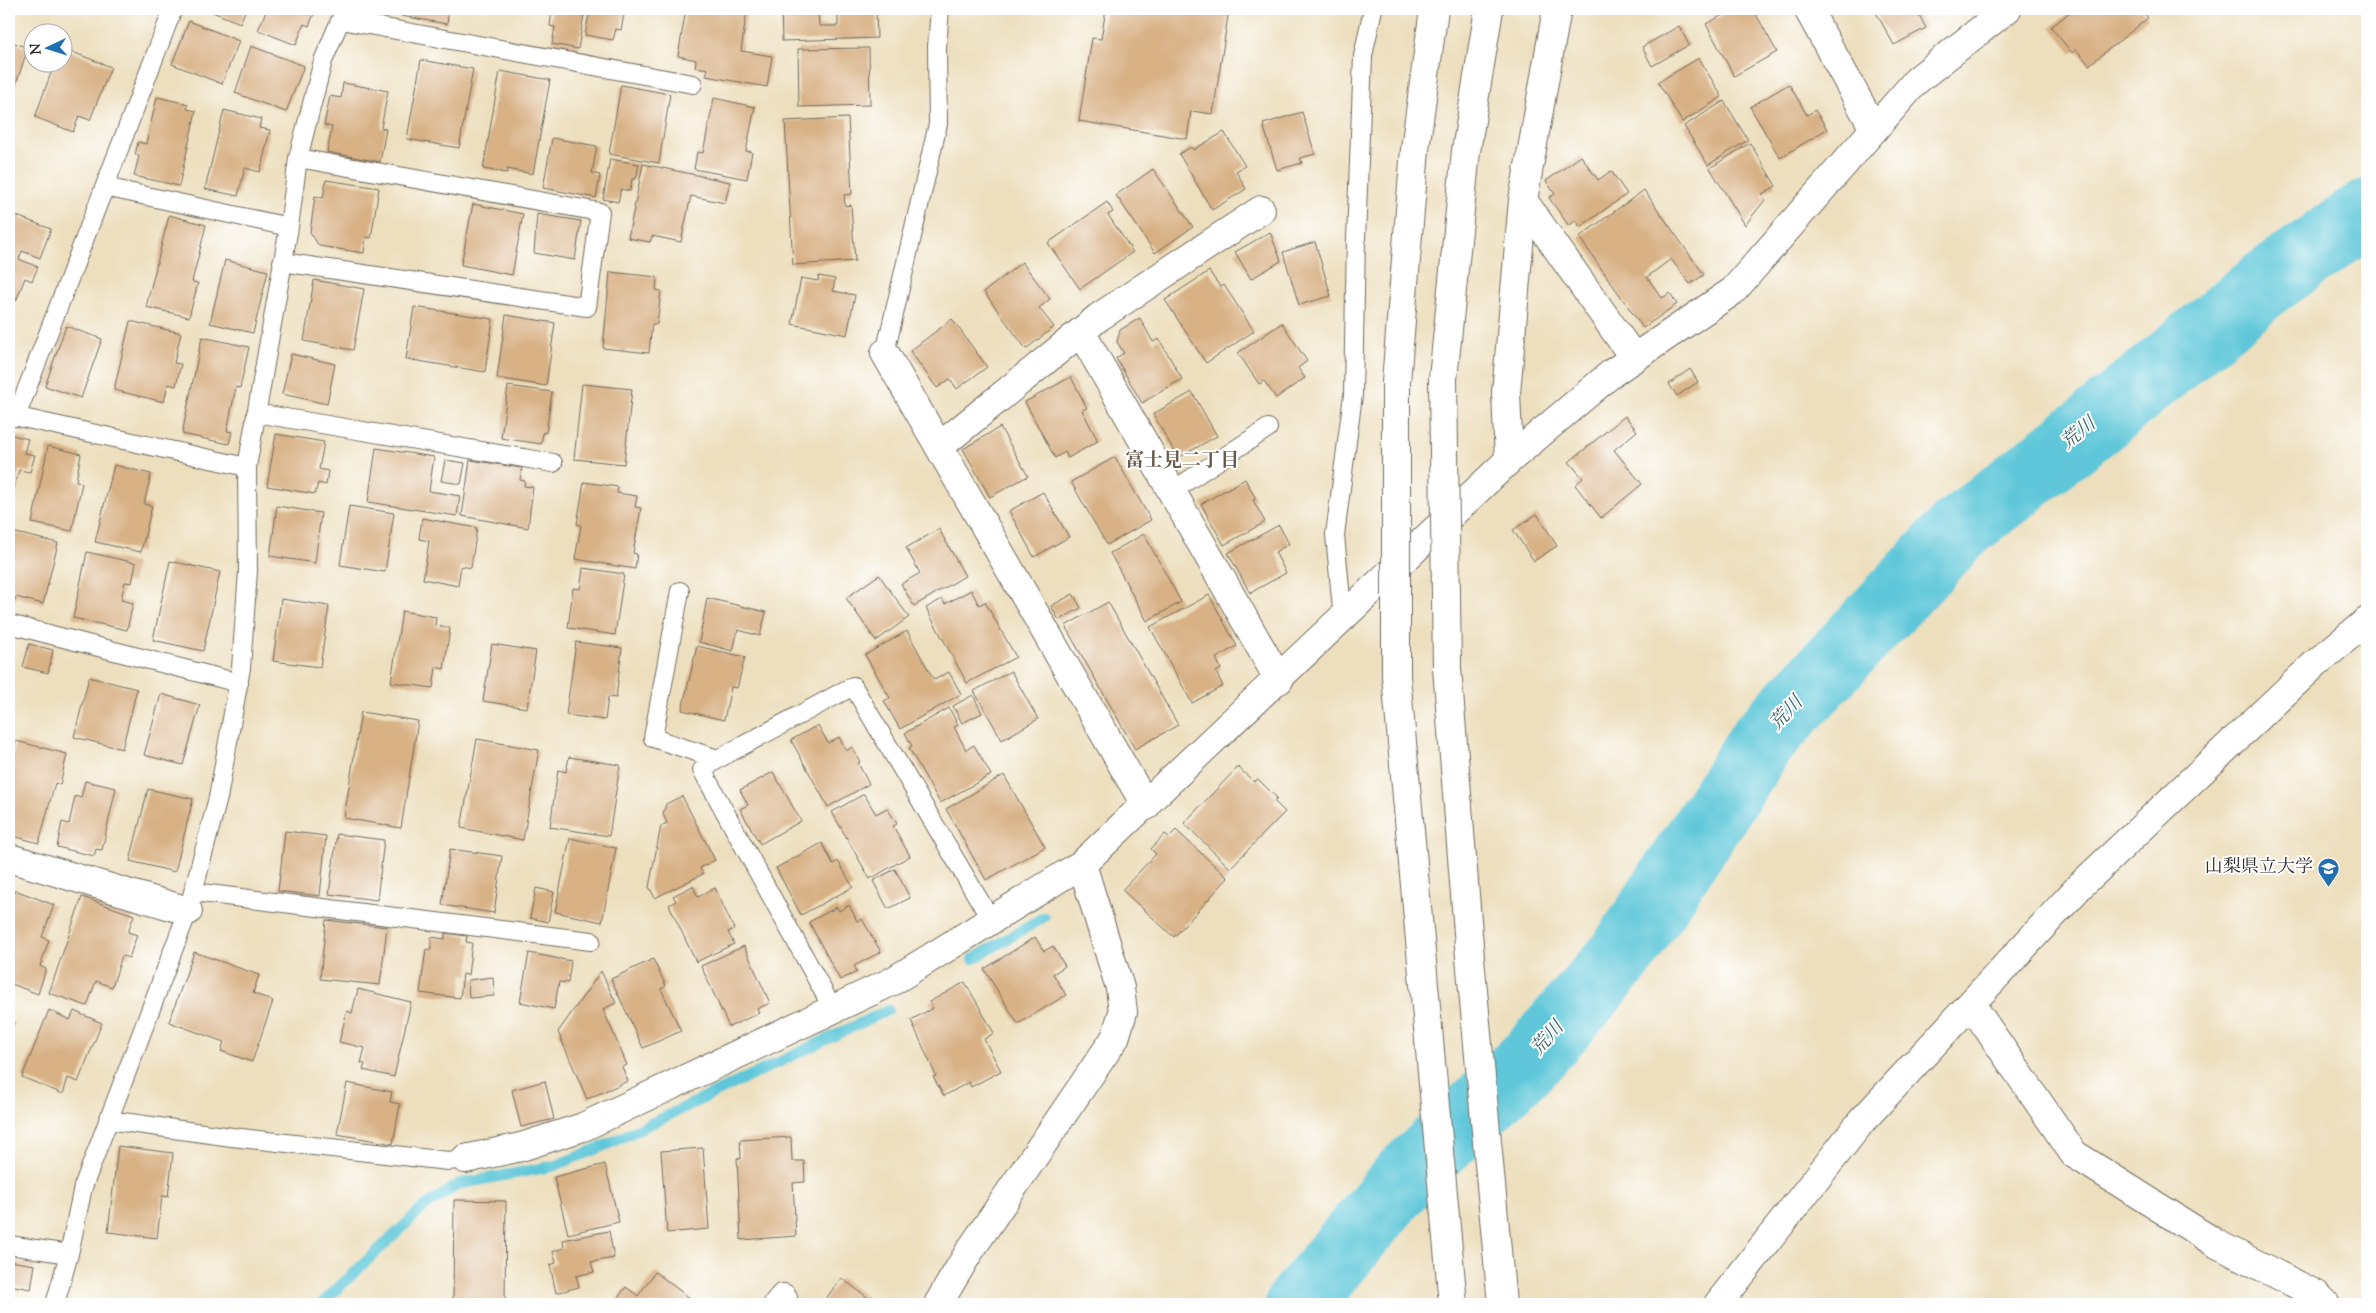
<svg xmlns="http://www.w3.org/2000/svg" width="2376" height="1313" font-family="'Sorts Mill Goudy','Noto Serif JP',serif">
<style>
.lines{fill:none;stroke-linecap:round;stroke-linejoin:round}
.stream{stroke:#5ec7d9;stroke-width:11}
.river{stroke:#5ec7d9;stroke-width:68}
.building{fill:#d8b185}
.lane-casing{stroke:#6f6a5e;stroke-width:20}
.street-casing{stroke:#6f6a5e;stroke-width:30}
.secondary-casing{stroke:#6f6a5e;stroke-width:30}
.lane{stroke:#fff;stroke-width:18}
.street{stroke:#fff;stroke-width:28}
.secondary{stroke:#fff;stroke-width:28}
.secondary-bridge-casing{stroke:#6f6a5e;stroke-width:30;stroke-linecap:butt}
.secondary-bridge{stroke:#fff;stroke-width:28}
.labels{text-anchor:middle;dominant-baseline:central;stroke-width:4;stroke-linejoin:round;paint-order:stroke}
.poi-label{font-size:18px;fill:#2b2b2b;stroke:#fff;text-anchor:end}
.water-label{font-size:19px;font-style:italic;fill:#3d6268;stroke:#fff}
.neighbourhood-label{font-size:19px;font-weight:bold;fill:#685a4a;stroke:#fff}
</style>
<rect width="100%" height="100%" fill="#fff"/>
<filter id="ink" filterUnits="userSpaceOnUse"><feTurbulence type="fractalNoise" baseFrequency=".02" numOctaves="2"/><feDisplacementMap in="SourceGraphic" scale="10" xChannelSelector="R" yChannelSelector="G"/><feConvolveMatrix kernelMatrix="1 2 1 2 8 2 1 2 1" color-interpolation-filters="sRGB"/></filter>
<filter id="wash" filterUnits="userSpaceOnUse"><feTurbulence type="fractalNoise" baseFrequency=".0096" numOctaves="4" result="noise"/><feDisplacementMap in="SourceGraphic" scale="20" xChannelSelector="R" yChannelSelector="G"/><feGaussianBlur stdDeviation="1.12" result="paint"/><feColorMatrix in="noise" values="0 0 0 0 0 0 0 0 0 0 0 0 0 0 0 0 0 1.4 0 .05"/><feComposite in="paint" operator="in"/></filter>
<g filter="url(#wash)">
<rect width="100%" height="100%" fill="#eddfbe"/>
<g class="lines">
<path class="stream" d="M 973,959 L 1044,917
M 321,1304 L 424,1207 L 459,1184 L 554,1166 L 606,1145 L 888,1010"/>
<path class="river" d="M 1299,1304 L 1405,1177 L 1532,1058 L 1621,956 L 1763,739 L 1960,529 L 2100,420 L 2265,284 L 2367,213"/>
</g>
<g id="blocks">
<path class="building" d="M 205,9 L 246,9 L 240,23 Z
M 267,9 L 316,9 L 309,26 L 304,24 L 296,45 L 258,30 Z
M 402,9 L 449,9 L 447,24 L 401,16 Z
M 552,9 L 585,9 L 578,49 L 552,44 L 555,27 L 550,26 Z
M 590,9 L 625,9 L 621,30 L 616,29 L 613,40 L 585,35 Z
M 686,9 L 747,9 L 741,51 L 772,56 L 767,87 L 706,76 L 708,69 L 695,67 L 696,60 L 678,56 Z
M 781,9 L 818,9 L 819,26 L 838,26 L 838,9 L 876,9 L 877,38 L 782,41 Z
M 1106,9 L 1229,9 L 1213,114 L 1191,111 L 1187,139 L 1079,121 L 1092,38 L 1101,39 Z
M 1734,9 L 1753,9 L 1777,52 L 1734,76 L 1706,24 Z
M 1874,9 L 1916,9 L 1926,28 L 1894,45 Z
M 2074,9 L 2141,9 L 2148,18 L 2089,65 L 2076,49 L 2072,53 L 2051,27 Z
M 189,21 L 239,41 L 222,84 L 172,64 Z
M 1679,26 L 1689,45 L 1652,66 L 1642,47 Z
M 9,41 L 28,48 L 9,105 Z
M 251,46 L 304,66 L 286,112 L 235,93 Z
M 62,48 L 111,67 L 90,120 L 79,116 L 73,132 L 35,117 L 55,62 L 62,62 Z
M 869,48 L 870,105 L 799,107 L 798,49 Z
M 1699,58 L 1722,97 L 1682,122 L 1658,82 Z
M 421,60 L 473,69 L 459,148 L 407,139 Z
M 500,71 L 550,80 L 533,174 L 507,169 L 507,173 L 483,169 Z
M 343,83 L 388,91 L 381,128 L 386,129 L 380,162 L 327,152 L 332,127 L 324,125 L 330,96 L 341,98 Z
M 1789,84 L 1807,115 L 1815,110 L 1827,129 L 1780,158 L 1750,107 Z
M 621,85 L 670,94 L 659,163 L 609,154 Z
M 157,97 L 188,104 L 187,109 L 196,111 L 179,186 L 134,176 L 139,156 L 135,155 L 138,142 L 146,144 Z
M 714,98 L 755,107 L 746,151 L 752,152 L 747,179 L 694,169 L 697,152 L 703,153 Z
M 1724,101 L 1748,140 L 1708,165 L 1684,126 Z
M 224,110 L 261,119 L 259,128 L 270,130 L 260,172 L 245,168 L 238,196 L 205,189 Z
M 1302,112 L 1315,154 L 1300,158 L 1302,163 L 1277,170 L 1263,124 Z
M 848,118 L 852,194 L 844,195 L 845,206 L 851,205 L 855,261 L 793,265 L 785,121 Z
M 1224,132 L 1245,166 L 1236,171 L 1246,189 L 1212,210 L 1179,154 L 1191,147 L 1193,150 Z
M 552,138 L 597,146 L 592,173 L 600,175 L 596,198 L 543,188 Z
M 1750,143 L 1776,186 L 1762,194 L 1765,200 L 1745,225 L 1710,168 Z
M 1581,156 L 1598,180 L 1611,171 L 1627,194 L 1580,227 L 1576,220 L 1569,226 L 1549,198 L 1555,194 L 1546,181 Z
M 610,159 L 639,164 L 636,179 L 632,179 L 630,191 L 621,189 L 618,202 L 603,199 Z
M 643,164 L 730,182 L 725,203 L 691,196 L 681,242 L 652,236 L 650,242 L 628,238 Z
M 1153,169 L 1193,227 L 1155,253 L 1116,195 Z
M 326,180 L 379,188 L 371,238 L 366,237 L 364,253 L 319,246 L 310,232 L 315,196 L 323,198 Z
M 1644,190 L 1704,275 L 1690,284 L 1671,259 L 1647,277 L 1662,298 L 1670,293 L 1677,304 L 1643,328 L 1579,237 Z
M 1107,202 L 1113,212 L 1108,215 L 1133,252 L 1080,289 L 1048,243 Z
M 473,204 L 523,214 L 512,275 L 461,265 Z
M 9,213 L 51,229 L 40,258 L 22,251 L 19,259 L 38,267 L 32,281 L 25,278 L 16,301 L 9,298 Z
M 537,214 L 581,221 L 575,260 L 534,253 Z
M 169,215 L 206,225 L 192,282 L 198,283 L 189,317 L 146,307 Z
M 1270,232 L 1281,261 L 1251,279 L 1235,252 Z
M 1315,242 L 1331,296 L 1299,305 L 1283,252 Z
M 225,260 L 268,271 L 253,333 L 210,323 Z
M 1022,262 L 1050,299 L 1039,308 L 1054,327 L 1026,349 L 984,292 Z
M 1209,271 L 1220,287 L 1224,285 L 1254,331 L 1206,363 L 1165,300 Z
M 610,272 L 657,277 L 656,290 L 661,291 L 657,324 L 652,324 L 649,353 L 603,348 Z
M 819,276 L 835,279 L 833,291 L 855,295 L 847,335 L 792,324 L 801,278 L 818,281 Z
M 314,280 L 364,289 L 353,350 L 304,341 Z
M 414,307 L 493,319 L 485,372 L 406,359 Z
M 506,315 L 555,323 L 546,386 L 497,378 Z
M 1140,318 L 1153,342 L 1159,339 L 1182,379 L 1142,403 L 1116,358 L 1124,353 L 1117,342 L 1120,330 Z
M 952,319 L 987,367 L 957,389 L 950,379 L 937,388 L 910,351 Z
M 130,321 L 181,333 L 174,363 L 181,364 L 176,386 L 168,384 L 164,402 L 114,390 Z
M 1282,323 L 1307,361 L 1298,368 L 1305,378 L 1276,398 L 1264,381 L 1259,384 L 1238,353 Z
M 66,326 L 102,339 L 81,398 L 45,386 Z
M 202,337 L 249,347 L 240,388 L 236,387 L 227,431 L 232,432 L 229,444 L 182,434 Z
M 291,354 L 335,364 L 327,404 L 282,394 Z
M 1690,369 L 1698,382 L 1677,396 L 1669,384 Z
M 1071,377 L 1087,408 L 1082,410 L 1098,441 L 1068,458 L 1065,452 L 1055,458 L 1025,402 Z
M 582,384 L 632,389 L 624,464 L 574,459 Z
M 508,386 L 552,392 L 546,433 L 543,432 L 541,444 L 501,438 Z
M 1192,392 L 1217,436 L 1178,458 L 1153,414 Z
M 1625,416 L 1637,431 L 1614,450 L 1642,484 L 1601,518 L 1575,485 L 1583,478 L 1569,462 Z
M 1000,427 L 1028,476 L 990,497 L 963,449 Z
M 9,434 L 28,439 L 24,453 L 35,455 L 30,472 L 19,470 L 9,507 Z
M 276,434 L 324,442 L 319,469 L 328,471 L 326,485 L 318,483 L 315,494 L 267,486 Z
M 48,446 L 81,454 L 76,481 L 82,483 L 72,531 L 32,523 Z
M 376,448 L 434,457 L 429,491 L 460,496 L 457,516 L 368,502 Z
M 1115,457 L 1151,520 L 1107,545 L 1071,482 Z
M 445,460 L 465,463 L 461,484 L 441,481 Z
M 470,460 L 522,468 L 520,480 L 525,481 L 524,486 L 533,487 L 528,528 L 462,516 Z
M 114,465 L 151,474 L 144,504 L 152,506 L 141,552 L 95,542 Z
M 1245,479 L 1256,499 L 1253,500 L 1265,522 L 1224,545 L 1201,504 Z
M 584,482 L 618,487 L 617,493 L 637,496 L 635,507 L 641,508 L 633,553 L 637,554 L 635,569 L 575,559 L 581,525 L 577,524 Z
M 1043,492 L 1069,537 L 1034,557 L 1009,511 Z
M 277,506 L 321,513 L 315,563 L 270,556 Z
M 349,506 L 394,513 L 385,572 L 340,565 Z
M 1537,514 L 1557,546 L 1534,561 L 1513,530 Z
M 422,518 L 477,528 L 471,568 L 461,566 L 458,586 L 423,579 L 429,541 L 419,539 Z
M 1279,525 L 1289,544 L 1275,552 L 1286,573 L 1250,593 L 1228,553 Z
M 939,529 L 965,576 L 914,606 L 901,584 L 920,573 L 906,548 Z
M 12,532 L 58,543 L 43,604 L 16,597 L 14,602 L 9,600 L 9,546 Z
M 1144,534 L 1181,602 L 1147,621 L 1110,553 Z
M 87,552 L 136,563 L 132,583 L 125,582 L 121,600 L 133,603 L 127,630 L 73,618 Z
M 170,561 L 220,572 L 203,651 L 153,640 Z
M 583,568 L 624,574 L 615,635 L 568,628 L 573,588 L 580,589 Z
M 879,575 L 909,617 L 876,641 L 846,598 Z
M 971,590 L 979,605 L 985,602 L 1016,657 L 967,683 L 926,608 L 942,599 L 945,604 Z
M 1073,594 L 1081,608 L 1059,620 L 1051,606 Z
M 1209,595 L 1237,646 L 1216,658 L 1221,669 L 1216,672 L 1223,686 L 1192,703 L 1150,627 Z
M 707,598 L 766,612 L 760,636 L 738,630 L 733,651 L 699,642 Z
M 281,599 L 329,606 L 320,667 L 273,661 Z
M 1108,602 L 1178,725 L 1135,749 L 1065,626 Z
M 402,611 L 436,617 L 435,626 L 450,628 L 444,669 L 436,667 L 433,688 L 391,682 Z
M 907,631 L 934,680 L 949,672 L 961,694 L 900,729 L 884,701 L 890,698 L 865,655 Z
M 576,642 L 622,648 L 616,698 L 608,697 L 605,720 L 566,715 Z
M 29,644 L 53,650 L 48,673 L 23,667 Z
M 492,644 L 536,651 L 527,708 L 483,701 Z
M 697,646 L 745,657 L 737,688 L 731,687 L 724,720 L 682,710 Z
M 1011,671 L 1038,719 L 1002,740 L 974,691 Z
M 89,677 L 137,689 L 122,749 L 74,737 Z
M 161,694 L 200,705 L 183,765 L 144,755 Z
M 973,695 L 982,713 L 962,723 L 953,706 Z
M 949,708 L 958,725 L 954,727 L 966,750 L 974,745 L 991,775 L 940,803 L 909,748 L 912,746 L 905,733 Z
M 361,712 L 418,721 L 401,828 L 344,818 Z
M 818,725 L 828,743 L 839,737 L 846,751 L 852,747 L 860,762 L 858,763 L 869,784 L 828,807 L 791,740 Z
M 477,739 L 539,750 L 523,840 L 461,828 Z
M 16,741 L 67,754 L 60,785 L 55,783 L 39,843 L 9,835 L 9,768 Z
M 569,757 L 620,765 L 609,836 L 550,827 L 558,770 L 566,772 Z
M 1238,767 L 1254,782 L 1258,779 L 1277,798 L 1274,801 L 1285,812 L 1230,868 L 1184,823 Z
M 773,772 L 801,821 L 760,844 L 740,809 L 748,805 L 740,790 Z
M 1004,775 L 1045,847 L 986,880 L 946,809 Z
M 85,781 L 116,788 L 102,850 L 96,849 L 94,856 L 57,847 L 62,822 L 69,824 L 75,796 L 81,798 Z
M 148,789 L 193,799 L 175,872 L 130,861 Z
M 864,794 L 876,814 L 887,808 L 897,824 L 893,826 L 910,856 L 870,879 L 832,812 Z
M 682,796 L 715,860 L 700,868 L 703,874 L 655,898 L 649,887 L 661,826 L 667,823 L 663,814 L 666,804 Z
M 1176,830 L 1228,878 L 1174,937 L 1122,890 L 1156,854 L 1151,849 L 1165,834 L 1169,837 Z
M 285,831 L 326,836 L 320,896 L 278,891 Z
M 337,834 L 384,840 L 377,900 L 329,894 Z
M 570,838 L 616,848 L 602,922 L 555,912 Z
M 822,843 L 833,864 L 838,861 L 853,887 L 801,915 L 776,868 Z
M 450,849 L 502,856 L 494,913 L 442,905 Z
M 895,869 L 910,898 L 888,909 L 873,881 Z
M 693,886 L 698,897 L 715,888 L 734,929 L 728,932 L 734,944 L 696,962 L 669,905 L 676,901 L 673,896 Z
M 536,888 L 554,892 L 548,922 L 530,918 Z
M 15,890 L 54,905 L 42,937 L 49,940 L 40,966 L 46,969 L 38,994 L 9,983 L 9,907 Z
M 82,897 L 134,915 L 128,932 L 137,935 L 129,958 L 122,956 L 112,987 L 96,981 L 87,1006 L 49,993 Z
M 849,905 L 857,921 L 862,919 L 881,952 L 854,966 L 857,972 L 840,980 L 809,922 L 837,907 L 839,911 Z
M 326,920 L 387,927 L 380,985 L 320,979 Z
M 445,933 L 467,936 L 466,942 L 472,943 L 468,975 L 463,974 L 460,998 L 420,993 L 426,949 L 431,950 L 431,937 L 445,939 Z
M 1035,937 L 1044,951 L 1053,946 L 1065,966 L 1053,974 L 1066,995 L 1018,1024 L 984,969 Z
M 744,946 L 770,1003 L 757,1009 L 759,1013 L 729,1027 L 701,966 Z
M 194,952 L 259,975 L 253,993 L 273,1001 L 252,1062 L 221,1051 L 224,1042 L 169,1022 Z
M 529,953 L 571,961 L 568,983 L 559,982 L 554,1009 L 520,1002 Z
M 653,959 L 666,986 L 661,989 L 681,1031 L 643,1048 L 611,979 Z
M 601,971 L 616,1003 L 603,1009 L 627,1065 L 622,1067 L 628,1081 L 587,1099 L 558,1032 Z
M 493,977 L 494,996 L 469,998 L 468,980 Z
M 965,982 L 994,1033 L 984,1039 L 1001,1071 L 971,1087 L 969,1082 L 944,1096 L 933,1077 L 936,1076 L 911,1020 L 933,1008 L 929,1002 Z
M 358,989 L 411,1002 L 394,1077 L 363,1070 L 365,1064 L 361,1063 L 365,1048 L 339,1042 L 347,1011 L 352,1013 Z
M 49,1010 L 70,1020 L 74,1011 L 102,1023 L 78,1082 L 68,1078 L 63,1094 L 22,1077 Z
M 9,1021 L 14,1023 L 9,1034 Z
M 545,1081 L 554,1119 L 521,1127 L 512,1090 Z
M 347,1083 L 392,1092 L 390,1102 L 400,1104 L 393,1144 L 337,1134 Z
M 791,1137 L 792,1161 L 804,1161 L 805,1182 L 793,1183 L 796,1236 L 741,1240 L 737,1158 L 741,1159 L 740,1140 Z
M 118,1146 L 173,1153 L 168,1197 L 162,1196 L 157,1238 L 108,1232 Z
M 703,1148 L 709,1229 L 667,1233 L 661,1151 Z
M 605,1164 L 619,1222 L 568,1234 L 554,1177 Z
M 454,1200 L 506,1201 L 505,1304 L 453,1304 Z
M 609,1231 L 614,1258 L 591,1262 L 594,1272 L 576,1276 L 579,1287 L 556,1293 L 550,1265 L 556,1263 L 553,1251 L 564,1248 L 563,1240 Z
M 9,1261 L 35,1265 L 31,1289 L 9,1285 Z
M 655,1272 L 695,1302 L 693,1304 L 613,1304 L 626,1287 L 638,1296 Z
M 841,1278 L 877,1304 L 822,1304 Z"/>
</g>
</g>
<g filter="url(#ink)">
<use href="#blocks" fill-opacity="0" stroke="#6f6a5e" stroke-width="1"/>
<g class="lines">
<defs>
<path id="lane" d="M 341,20 L 693,84
M 105,187 L 289,227
M 282,262 L 587,307 L 600,212 L 298,158
M 885,353 L 938,124 L 937,47 L 940,9
M 256,413 L 553,463
M 9,415 L 247,467
M 16,417 L 173,9
M 1172,491 L 1268,428
M 680,591 L 653,738 L 718,759 L 853,686 L 991,920
M 1343,620 L 1335,535 L 1353,395 L 1356,239 L 1363,56 L 1373,9
M 9,624 L 239,683
M 718,759 L 702,770 L 833,1009
M 193,892 L 591,941
M 108,1120 L 232,1137 L 448,1161 L 465,1159
M 9,1245 L 69,1254 L 83,1187 L 188,911 L 218,798 L 241,668 L 248,571 L 247,467 L 289,227 L 298,158 L 323,61 L 345,9
M 55,1304 L 69,1254"/>
<path id="street" d="M 1808,9 L 1874,129
M 1523,200 L 1634,358
M 1081,332 L 1279,680
M 885,353 L 1146,806
M 940,446 L 1099,317 L 1261,210
M 1509,460 L 1506,393 L 1523,200 L 1557,9
M 9,858 L 188,911
M 1971,1004 L 2074,1154 L 2217,1244 L 2317,1295 L 2326,1304
M 465,1159 L 521,1147 L 583,1127 L 893,981 L 1082,864
M 778,1304 L 783,1298
M 1718,1304 L 1861,1122 L 2080,886 L 2315,664 L 2367,621"/>
<path id="secondary" d="M 938,1304 L 969,1252 L 1115,1038 L 1123,1012 L 1120,988 L 1082,864 L 1509,460 L 1612,373 L 1733,291 L 1917,80 L 2007,9"/>
</defs>
<use href="#lane" class="lane-casing"/>
<use href="#street" class="street-casing"/>
<use href="#secondary" class="secondary-casing"/>
<use href="#lane" class="lane"/>
<use href="#street" class="street"/>
<use href="#secondary" class="secondary"/>
<defs>
<path id="secondary-bridge" d="M 1434,9 L 1415,149 L 1396,382 L 1396,676 L 1453,1304
M 1489,9 L 1466,151 L 1443,379 L 1447,668 L 1470,958 L 1502,1304"/>
</defs>
<use href="#secondary-bridge" class="secondary-bridge-casing"/>
<use href="#secondary-bridge" class="secondary-bridge"/>
</g>
</g>
<defs>
<symbol id="university-pin" viewBox="-11 -11 22 30"><path d="M0 17L-7.5 6A9.5 9.5 0 1 1 7.5 6Z" fill="#1f6fb2" stroke="#fff"/><path d="M0-5L7-2L0 1L-7-2ZM-4 1L0 2.5L4 1V4Q0 6-4 4Z" fill="#fff"/></symbol>
</defs>
<g fill-rule="evenodd">
<use href="#university-pin" x="2316" y="856" width="25" height="34"/>
</g>
<g class="labels">
<g class="poi-label">
<text x="2313" y="868">山梨県立大学</text>
</g>
<g class="water-label">
<text transform="translate(2079 434) rotate(-39)">荒川</text>
<text transform="translate(1787 714) rotate(-47)">荒川</text>
<text transform="translate(1548 1039) rotate(-49)">荒川</text>
</g>
<g class="neighbourhood-label">
<text x="1182" y="461">富士見二丁目</text>
</g>
</g>
<rect width="2376" height="1313" fill="none" stroke="#fff" stroke-width="30"/>
<g transform="translate(48 48) rotate(266)"><circle r="24" fill="#ffffff" stroke="#aaaaaa"/>
<path d="M0-4L9 19L0 12L-9 19Z" fill="#1f6fb2"/>
<text y="-8" font-size="14" font-weight="bold" text-anchor="middle" fill="#2b2b2b">N</text>
</g>
</svg>
